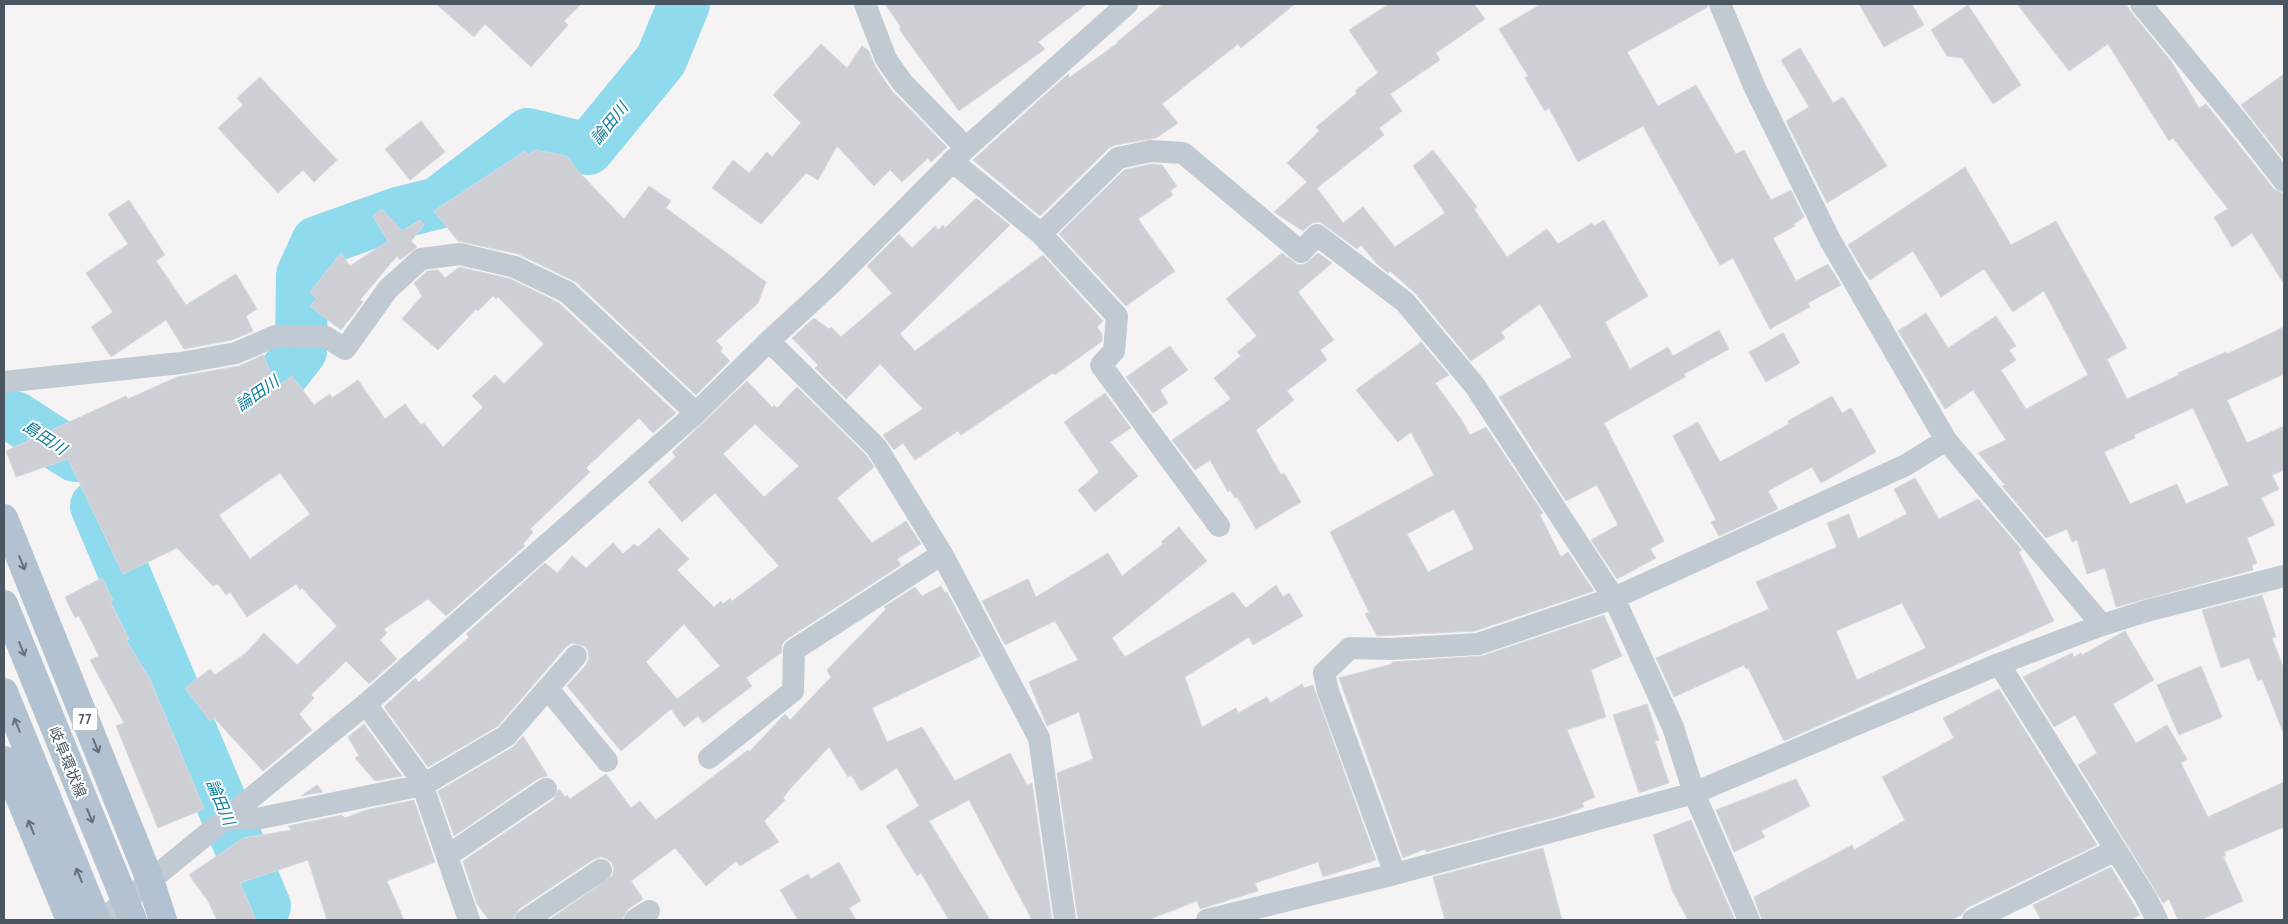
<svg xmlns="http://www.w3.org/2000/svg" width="2288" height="924" font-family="'PT Sans Narrow','Noto Sans JP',sans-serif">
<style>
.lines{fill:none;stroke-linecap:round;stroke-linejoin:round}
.river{stroke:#90daee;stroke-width:52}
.building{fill:#cdcfd5;stroke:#d7d9de;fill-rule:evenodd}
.street{stroke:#c1cad2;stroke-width:22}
.primary{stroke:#b3c2d1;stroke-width:28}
.primary-bridge{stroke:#b3c2d1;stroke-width:28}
.oneway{stroke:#64717d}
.labels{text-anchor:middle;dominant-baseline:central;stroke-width:4;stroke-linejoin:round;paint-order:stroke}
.shield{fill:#fff;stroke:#808990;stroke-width:1}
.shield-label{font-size:14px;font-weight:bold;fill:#4a5661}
.street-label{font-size:15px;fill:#4a5661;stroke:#fff}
.water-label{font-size:16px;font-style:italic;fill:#0c7c9b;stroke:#fff}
</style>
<rect width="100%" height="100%" fill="#f5f3f3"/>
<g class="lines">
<path class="river" d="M 15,417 L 75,456
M 211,417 L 238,409 L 276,383 L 301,351 L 302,275 L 317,242 L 398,213 L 438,203 L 528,134 L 588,149 L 661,60 L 684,4
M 96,506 L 265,906"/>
</g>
<path class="building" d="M 436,4 L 581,4 L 564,21 L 568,25 L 531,67 L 485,24 L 474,37 Z
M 885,4 L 1087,4 L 1038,42 L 1045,49 L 959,111 L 899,29 L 901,27 Z
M 1163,4 L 1295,4 L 1241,48 L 1238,44 L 1162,104 L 1178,123 L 1156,138 L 1115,145 L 1109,148 L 1040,216 L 973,160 L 1068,74 L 1070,77 L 1118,43 L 1117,42 Z
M 1389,4 L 1474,4 L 1485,19 L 1436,53 L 1440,60 L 1390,94 L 1402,111 L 1379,128 L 1384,135 L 1317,188 L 1343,223 L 1363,207 L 1395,247 L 1445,213 L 1413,166 L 1433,150 L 1477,207 L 1474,209 L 1507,257 L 1547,229 L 1558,244 L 1592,223 L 1594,226 L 1604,220 L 1648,296 L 1605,322 L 1630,369 L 1668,347 L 1673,356 L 1719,330 L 1729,349 L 1684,374 L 1685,377 L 1604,423 L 1664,541 L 1650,549 L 1656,558 L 1617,579 L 1591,540 L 1618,525 L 1597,485 L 1566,501 L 1499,397 L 1572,357 L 1540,304 L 1501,332 L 1505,338 L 1471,361 L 1415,293 L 1390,271 L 1388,273 L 1377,264 L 1361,245 L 1357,249 L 1320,222 L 1312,223 L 1303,231 L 1274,212 L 1307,182 L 1287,163 L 1319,131 L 1316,127 L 1357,93 L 1355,91 L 1378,73 L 1349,30 Z
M 1541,4 L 1707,4 L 1708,7 L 1627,52 L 1658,106 L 1696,85 L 1736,154 L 1744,150 L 1771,200 L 1791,190 L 1804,217 L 1794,224 L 1795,226 L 1773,238 L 1796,281 L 1828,264 L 1841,285 L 1808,303 L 1810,307 L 1770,329 L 1733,258 L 1720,265 L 1643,126 L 1578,162 L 1549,108 L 1545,111 L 1525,78 L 1528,76 L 1499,29 Z
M 1859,4 L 1912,4 L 1924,25 L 1884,47 Z
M 2017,4 L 2126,4 L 2131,12 L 2171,61 L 2199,108 L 2206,104 L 2274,189 L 2284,194 L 2284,284 L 2252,233 L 2232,247 L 2214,217 L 2228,209 L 2173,138 L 2169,141 L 2108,44 L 2069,71 Z
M 1968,5 L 2021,85 L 1993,104 L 1962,58 L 1947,56 L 1931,30 Z
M 821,44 L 847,68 L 862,46 L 869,51 L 875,66 L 891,90 L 947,147 L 931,162 L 928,158 L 902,182 L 890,170 L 874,186 L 837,146 L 818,180 L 806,173 L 761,224 L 712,188 L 733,160 L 749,173 L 767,152 L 772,157 L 801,123 L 773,95 Z
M 1800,48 L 1833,103 L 1843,97 L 1887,166 L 1827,203 L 1786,121 L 1809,107 L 1781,60 Z
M 2284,74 L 2284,160 L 2241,105 Z
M 260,77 L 337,160 L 314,182 L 303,170 L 278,193 L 218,128 L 243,105 L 237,98 Z
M 421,121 L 445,152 L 410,180 L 385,149 Z
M 535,150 L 567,156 L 577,170 L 624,219 L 649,186 L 671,201 L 666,208 L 766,282 L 758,303 L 716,341 L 723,348 L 720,351 L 730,361 L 696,395 L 576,282 L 518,254 L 458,241 L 434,211 L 525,151 L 528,155 Z
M 1152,164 L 1162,165 L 1177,186 L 1170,191 L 1173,195 L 1138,219 L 1175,271 L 1126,306 L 1059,234 L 1124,170 Z
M 1965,167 L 2011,245 L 2056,221 L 2127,348 L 2107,359 L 2127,399 L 2179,375 L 2178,373 L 2226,352 L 2227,354 L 2284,327 L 2284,374 L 2227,400 L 2247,443 L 2284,426 L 2284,470 L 2272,475 L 2279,489 L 2261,498 L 2275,525 L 2247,538 L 2257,563 L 2252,565 L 2253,570 L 2116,607 L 2105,568 L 2087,574 L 2077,540 L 2072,542 L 2067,529 L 2046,538 L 2002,486 L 2005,485 L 1978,453 L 2006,440 L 1973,390 L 1945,409 L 1898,331 L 1926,313 L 1948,348 L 1996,316 L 2016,346 L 2009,350 L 2016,360 L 2001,370 L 2026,409 L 2088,375 L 2044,291 L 2013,312 L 1984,269 L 1941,297 L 1913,251 L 1870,280 L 1864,272 L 1848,245 ZM 2193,408 L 2229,485 L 2186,504 L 2177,484 L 2130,504 L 2104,452 L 2135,438 L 2134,435 Z
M 976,198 L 1010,225 L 900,334 L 915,351 L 1043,255 L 1103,321 L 1097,327 L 1102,334 L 1102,341 L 1055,375 L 1053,373 L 961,435 L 958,431 L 915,460 L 903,443 L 894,450 L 883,435 L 923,409 L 880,364 L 846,399 L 815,368 L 818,365 L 792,338 L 814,318 L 829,329 L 831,327 L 841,337 L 892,293 L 867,266 L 899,234 L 912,248 L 935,226 L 938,230 L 943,225 L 945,228 Z
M 129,200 L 165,255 L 156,261 L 186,305 L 236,274 L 257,309 L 246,316 L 253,331 L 232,340 L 184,349 L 166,320 L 111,357 L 91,327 L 113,312 L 86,273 L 128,244 L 108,214 Z
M 382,209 L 402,231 L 420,220 L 424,225 L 411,241 L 417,247 L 400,260 L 397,256 L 360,300 L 363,302 L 341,330 L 310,306 L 317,298 L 310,292 L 341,253 L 350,266 L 388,241 L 373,216 Z
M 1282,253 L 1298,265 L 1305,264 L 1318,253 L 1332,263 L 1298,292 L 1334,340 L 1320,350 L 1327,360 L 1287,391 L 1294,400 L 1256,430 L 1281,475 L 1284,473 L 1301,502 L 1256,529 L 1237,497 L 1235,498 L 1230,490 L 1228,492 L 1210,460 L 1195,470 L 1172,440 L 1231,399 L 1214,378 L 1241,356 L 1237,352 L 1257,336 L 1226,299 Z
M 459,267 L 511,279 L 559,303 L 676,413 L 653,433 L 639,418 L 586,468 L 590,472 L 530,529 L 533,532 L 523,544 L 525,546 L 446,616 L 428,599 L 384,629 L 387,633 L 380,640 L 397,659 L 369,684 L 346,661 L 311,695 L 314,698 L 299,714 L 312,730 L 263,771 L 214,718 L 210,721 L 185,688 L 210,669 L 215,675 L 246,653 L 264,633 L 297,665 L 337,626 L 302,588 L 300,590 L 296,584 L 247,617 L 230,592 L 226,595 L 218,584 L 213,586 L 177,548 L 123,574 L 68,459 L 16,477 L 6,451 L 126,396 L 128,399 L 177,377 L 239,366 L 263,355 L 277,387 L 292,376 L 314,405 L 330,394 L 332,398 L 358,380 L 385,419 L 405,404 L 421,425 L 424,423 L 443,447 L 483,407 L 472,396 L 495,375 L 504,384 L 544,344 L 498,297 L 496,299 L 493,296 L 478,311 L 476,309 L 438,350 L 402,319 L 422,296 L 414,283 L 427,271 L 438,270 L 445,278 ZM 280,473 L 310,514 L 250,559 L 219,515 Z
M 1783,333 L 1800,363 L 1766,382 L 1749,352 Z
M 1421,342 L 1449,375 L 1435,383 L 1461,419 L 1470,435 L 1486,427 L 1543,513 L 1540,515 L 1561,557 L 1568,552 L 1594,591 L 1475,631 L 1377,636 L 1365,614 L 1369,612 L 1330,532 L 1434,475 L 1411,432 L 1398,442 L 1356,390 ZM 1454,509 L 1474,549 L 1428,572 L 1407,534 Z
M 1170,346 L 1188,370 L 1160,390 L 1168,403 L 1153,413 L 1126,377 Z
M 747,381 L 772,407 L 774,405 L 777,408 L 797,387 L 867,456 L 874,467 L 837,498 L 872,543 L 906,521 L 921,544 L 897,559 L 901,565 L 787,639 L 782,644 L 781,653 L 746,678 L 752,686 L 703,723 L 698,716 L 684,727 L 671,709 L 621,751 L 567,686 L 586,665 L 589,658 L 588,651 L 584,646 L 572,643 L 566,647 L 498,726 L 428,767 L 384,707 L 415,678 L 419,682 L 469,637 L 466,634 L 545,563 L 557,573 L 572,556 L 586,568 L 613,543 L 623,554 L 634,544 L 638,547 L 659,528 L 689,559 L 677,570 L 714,607 L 721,601 L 723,604 L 730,598 L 732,601 L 779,566 L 715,493 L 682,522 L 648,482 L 676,457 L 672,452 ZM 755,424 L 799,466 L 764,497 L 723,454 ZM 684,624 L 720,666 L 677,699 L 646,662 Z
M 1105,393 L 1131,428 L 1110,442 L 1138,476 L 1095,512 L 1078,490 L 1099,472 L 1064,422 Z
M 1832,396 L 1842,413 L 1851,408 L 1876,452 L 1821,483 L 1812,467 L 1768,491 L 1778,509 L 1719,536 L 1711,522 L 1716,520 L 1673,436 L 1698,422 L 1720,462 L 1789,424 L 1788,421 Z
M 1915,478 L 1939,519 L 1978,499 L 2022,550 L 2019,552 L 2054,621 L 1784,741 L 1748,668 L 1746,669 L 1744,665 L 1674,697 L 1656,658 L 1769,609 L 1756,582 L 1837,547 L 1827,523 L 1849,514 L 1858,539 L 1907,514 L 1894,489 ZM 1902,603 L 1926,648 L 1857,680 L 1836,631 Z
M 1179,527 L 1207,561 L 1112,638 L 1125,657 L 1233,592 L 1246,608 L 1276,585 L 1283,597 L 1289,593 L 1303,616 L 1253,645 L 1249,637 L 1185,677 L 1202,727 L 1236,708 L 1238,713 L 1267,697 L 1270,703 L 1302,684 L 1304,688 L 1313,685 L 1376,860 L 1323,877 L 1318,862 L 1255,883 L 1258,891 L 1200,909 L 1197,901 L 1148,920 L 1078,920 L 1057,773 L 1093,759 L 1079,712 L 1047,726 L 1029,682 L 1078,660 L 1055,621 L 1005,645 L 982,601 L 1028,579 L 1036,597 L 1108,553 L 1122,576 L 1163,544 L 1161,542 Z
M 102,578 L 113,600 L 110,601 L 129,639 L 126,640 L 150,679 L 204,809 L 158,828 L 116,726 L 124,723 L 90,660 L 99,656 L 79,616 L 75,618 L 65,597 Z
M 941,586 L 945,593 L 947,592 L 981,656 L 872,708 L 887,742 L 922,727 L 955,781 L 1010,753 L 1027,785 L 1032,783 L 1052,920 L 1032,920 L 969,800 L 929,821 L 990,920 L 949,920 L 921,873 L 917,876 L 886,826 L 919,806 L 897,768 L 861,791 L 851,775 L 848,777 L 829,747 L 790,789 L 783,798 L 785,800 L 764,821 L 779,842 L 740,866 L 736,861 L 706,886 L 675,848 L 631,881 L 643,899 L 628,909 L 622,920 L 549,920 L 612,876 L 614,870 L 612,863 L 607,859 L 601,857 L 594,859 L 519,909 L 513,920 L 489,920 L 477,904 L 463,861 L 553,800 L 559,789 L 565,797 L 567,795 L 570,799 L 606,774 L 631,808 L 640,801 L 656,820 L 748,750 L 749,752 L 785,714 L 790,720 L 831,677 L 827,670 L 886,609 L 884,607 L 915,587 L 922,596 Z
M 2262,595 L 2276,637 L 2272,638 L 2284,669 L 2284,732 L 2283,732 L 2262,679 L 2258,681 L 2249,658 L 2221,668 L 2202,610 Z
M 1604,615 L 1622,656 L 1591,670 L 1606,717 L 1567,730 L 1595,797 L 1582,803 L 1584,807 L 1563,815 L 1426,852 L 1425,849 L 1403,858 L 1339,678 L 1392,664 L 1392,662 L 1482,656 Z
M 2125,631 L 2154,680 L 2113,704 L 2136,743 L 2167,725 L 2187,759 L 2181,763 L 2208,817 L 2284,782 L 2284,827 L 2224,852 L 2226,856 L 2223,856 L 2243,901 L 2200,920 L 2178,920 L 2169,899 L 2163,903 L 2078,765 L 2097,753 L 2075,715 L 2054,727 L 2023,677 L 2072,653 L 2074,657 L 2081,653 L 2082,655 Z
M 2201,666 L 2222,717 L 2179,735 L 2157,685 Z
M 1999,689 L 2097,845 L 1967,908 L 1961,915 L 1951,920 L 1762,920 L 1754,897 L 1852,845 L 1854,850 L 1905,820 L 1882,777 L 1954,738 L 1943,718 Z
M 1647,704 L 1659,740 L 1655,741 L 1669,783 L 1639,793 L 1613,715 Z
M 364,724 L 402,776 L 375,781 L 355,758 L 359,756 L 348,737 Z
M 523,736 L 548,776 L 539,778 L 454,836 L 438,791 L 513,747 Z
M 1796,779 L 1810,806 L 1761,831 L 1765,837 L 1734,852 L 1716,810 Z
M 317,785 L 323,792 L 301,796 Z
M 414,800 L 435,862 L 387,881 L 404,920 L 327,920 L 308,860 L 240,883 L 256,920 L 217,920 L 208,901 L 189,875 L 243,838 L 292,830 L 288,826 L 342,815 L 345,818 L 366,810 Z
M 1691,820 L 1735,920 L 1688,920 L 1673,892 L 1653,835 Z
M 1543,848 L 1562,920 L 1445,920 L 1433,877 Z
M 839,862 L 861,901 L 849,908 L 856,920 L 798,920 L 780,890 L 808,874 L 811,879 Z
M 2111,867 L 2140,915 L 2130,920 L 2041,920 L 2033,905 Z"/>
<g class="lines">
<path class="street" d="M 865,4 L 886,59 L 902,82 L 966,148
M 1720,4 L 1755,88 L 1830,240 L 1946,440 L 2102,625
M 2141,4 L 2239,123 L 2284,181
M 952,161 L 1041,234 L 1118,158 L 1151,151 L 1183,153 L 1301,252 L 1317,235 L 1405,302 L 1475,386 L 1614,598 L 1673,727 L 1694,793 L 1749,920
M 1041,234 L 1117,316 L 1114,351 L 1101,365 L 1219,526
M 769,341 L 877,448 L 942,554 L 1039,738 L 1065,920
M 4,382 L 181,363 L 236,353 L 275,336 L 326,337 L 345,349 L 388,289 L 421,259 L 460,254 L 515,267 L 567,292 L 696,413
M 1999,664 L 2146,898 L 2157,920
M 548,689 L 607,761
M 366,704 L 420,778 L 469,920
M 709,758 L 793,691 L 794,650 L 942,554
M 235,812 L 238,819 L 256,819 L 423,785 L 506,736 L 576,656
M 447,856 L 546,789
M 1395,874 L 1328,691 L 1324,673 L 1350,648 L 1391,649 L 1478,644 L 1614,598 L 1906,465 L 1946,440
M 102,920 L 366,704 L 696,413 L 769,341 L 832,283 L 966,148 L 1127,4
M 526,920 L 601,870
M 635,920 L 649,911
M 1207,920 L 1395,874 L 1694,793 L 1999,664 L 2102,625 L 2150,610 L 2284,576
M 1973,920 L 2116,850"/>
<path class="primary" d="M 4,518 L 150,880 L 163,920
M 4,692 L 97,920
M 4,760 L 70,920"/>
<path class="primary-bridge" d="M 4,604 L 133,920"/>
</g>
<defs><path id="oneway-shaft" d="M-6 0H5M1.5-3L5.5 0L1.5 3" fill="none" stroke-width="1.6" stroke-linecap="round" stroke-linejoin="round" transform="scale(1.25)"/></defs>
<g class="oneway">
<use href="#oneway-shaft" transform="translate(22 563) rotate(68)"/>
<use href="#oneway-shaft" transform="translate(22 649) rotate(68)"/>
<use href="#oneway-shaft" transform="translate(17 725) rotate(-112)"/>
<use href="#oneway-shaft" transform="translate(96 746) rotate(68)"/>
<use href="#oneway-shaft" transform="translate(90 816) rotate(68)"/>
<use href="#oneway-shaft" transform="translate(31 827) rotate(-112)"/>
<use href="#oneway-shaft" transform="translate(79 875) rotate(-112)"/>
</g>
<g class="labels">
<rect class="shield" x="72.5" y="707.5" width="25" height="23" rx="4"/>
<g class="shield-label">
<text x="85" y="719">77</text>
</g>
<g class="street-label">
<text transform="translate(68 762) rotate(68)">岐阜環状線</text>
</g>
<g class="water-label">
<text transform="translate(609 123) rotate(-51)">論田川</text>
<text transform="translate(257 393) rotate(-35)">論田川</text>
<text transform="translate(45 437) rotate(33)">島田川</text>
<text transform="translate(221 802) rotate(67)">論田川</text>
</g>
</g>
<rect width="2288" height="924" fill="none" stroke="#4a5661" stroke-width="10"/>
</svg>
